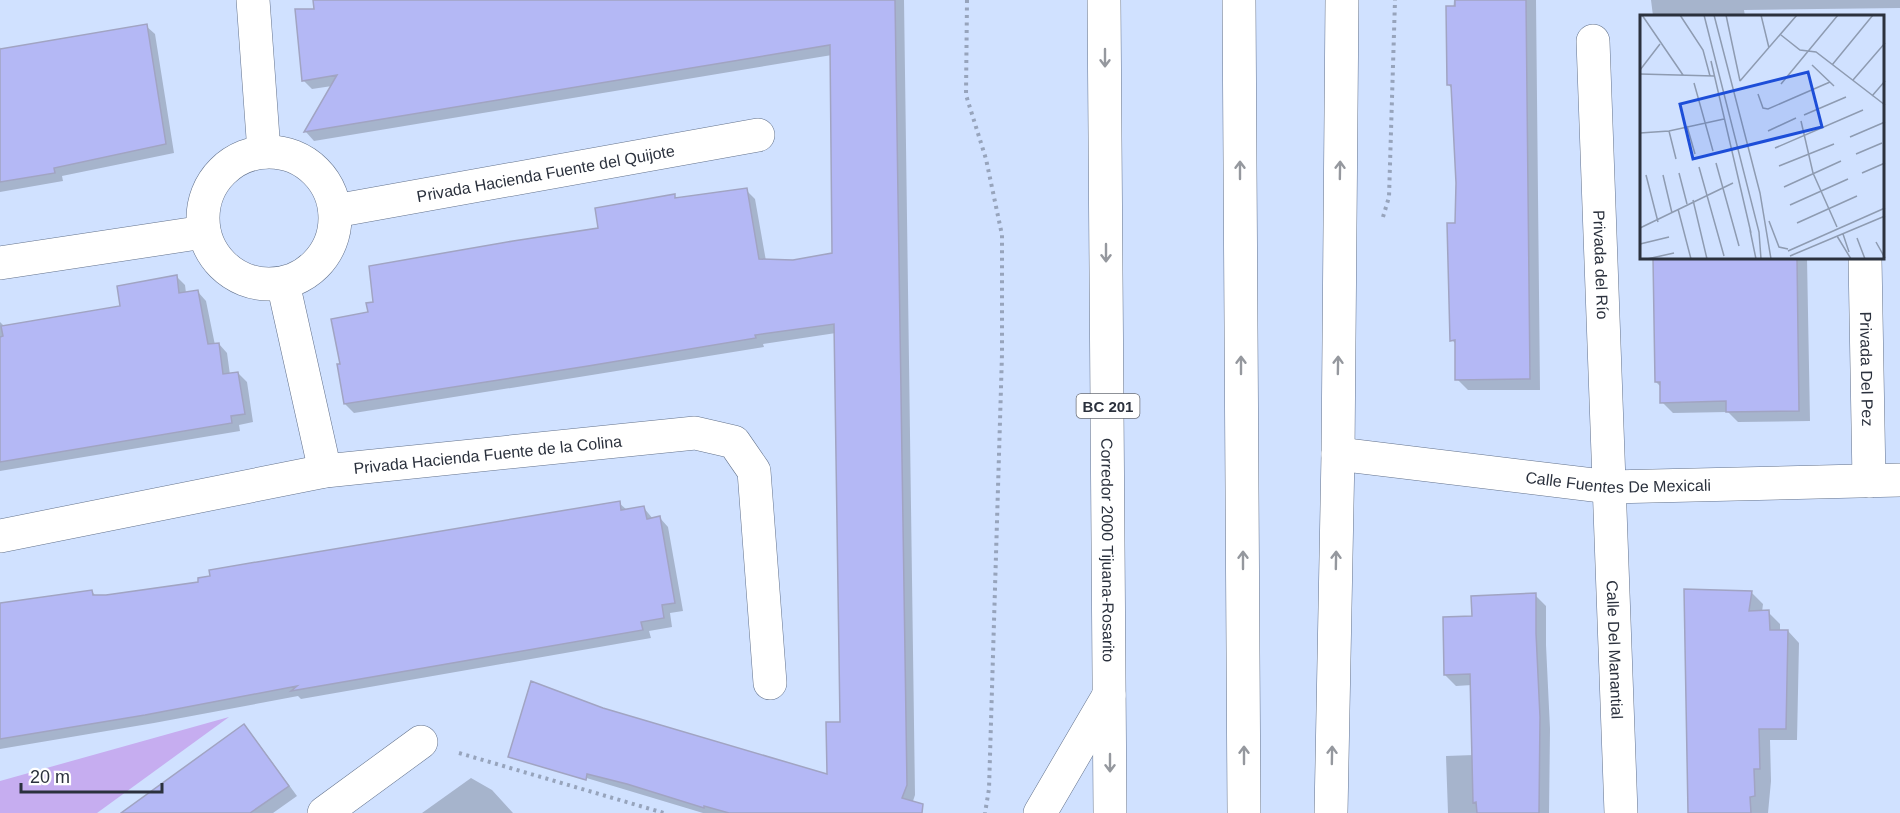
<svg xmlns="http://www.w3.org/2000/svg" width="1900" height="813" font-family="Helvetica,sans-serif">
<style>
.green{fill:#c6adf0}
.shadow{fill:#0003}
.building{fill:#b4b8f5;stroke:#a1a4c2;stroke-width:1.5}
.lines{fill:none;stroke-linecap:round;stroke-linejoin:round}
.minor-casing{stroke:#63728c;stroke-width:34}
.highway-casing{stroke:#63728c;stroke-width:34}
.path{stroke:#97a4bc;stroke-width:4;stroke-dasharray:3 4.5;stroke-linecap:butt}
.minor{stroke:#fff;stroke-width:33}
.highway{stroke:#fff;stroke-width:33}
.oneway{stroke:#95989e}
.labels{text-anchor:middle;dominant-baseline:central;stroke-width:5;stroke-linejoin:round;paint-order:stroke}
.shield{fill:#fff;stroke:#6b6f77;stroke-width:1.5}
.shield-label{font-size:15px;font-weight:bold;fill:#2b313d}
.street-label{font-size:16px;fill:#2b313d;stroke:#fff}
.inset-road{fill:none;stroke:#8e9bb1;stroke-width:1.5}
.view{fill:#1d4ed8;fill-opacity:0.15;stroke:#1d4ed8;stroke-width:3}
.inset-edge{fill:none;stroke:#2b313d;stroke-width:3}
</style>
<rect width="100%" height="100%" fill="#d0e1ff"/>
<path class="green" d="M 229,717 L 97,813 L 0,813 L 0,781 Z"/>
<path class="shadow" d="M 315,0 L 904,0 L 915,795 L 909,813 L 703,813 L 520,758 L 603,709 L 828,777 L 841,724 L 836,333 L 763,344 L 764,347 L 598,374 L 354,413 L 345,404 L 342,365 L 370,313 L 600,229 L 674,196 L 677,199 L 746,190 L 755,199 L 766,261 L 793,262 L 834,254 L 832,55 L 314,141 L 306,132 L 332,86 L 312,89 L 303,80 L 316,10 Z
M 1454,0 L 1536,0 L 1540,390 L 1468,390 L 1457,379 L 1457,345 L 1452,340 L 1457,183 L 1452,89 L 1448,84 Z
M 1651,0 L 1900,0 L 1900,8 L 1744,10 L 1745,16 L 1653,16 Z
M 146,26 L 155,34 L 174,153 L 62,176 L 63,181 L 0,192 L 0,47 L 1,51 Z
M 1654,258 L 1807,258 L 1810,421 L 1738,422 L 1728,412 L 1673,413 L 1662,402 L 1661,387 L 1656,382 Z
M 176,276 L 185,285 L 186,293 L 198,292 L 206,301 L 215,345 L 219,344 L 227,353 L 230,375 L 238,373 L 247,382 L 253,422 L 239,425 L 240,431 L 0,471 L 0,322 L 4,326 L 122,307 Z
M 619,503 L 627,510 L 644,508 L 653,519 L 660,518 L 668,527 L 683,611 L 670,613 L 672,627 L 649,631 L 651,638 L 301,699 L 298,696 L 154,723 L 0,749 L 0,605 L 91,591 L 97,597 L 200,583 Z
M 1751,592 L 1763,604 L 1762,612 L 1768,612 L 1780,624 L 1780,631 L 1788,631 L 1799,643 L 1797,740 L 1770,740 L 1771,781 L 1768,813 L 1688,813 Z
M 1535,595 L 1546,606 L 1546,645 L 1550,729 L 1549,813 L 1448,813 L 1446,756 L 1474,755 L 1472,685 L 1456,686 L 1445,675 L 1473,617 Z
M 244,726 L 253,736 L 297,796 L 273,813 L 123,813 Z
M 471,778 L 492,790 L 513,813 L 422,813 Z"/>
<path class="building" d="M 313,0 L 895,0 L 907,785 L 902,798 L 923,804 L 922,813 L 729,813 L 704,806 L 704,808 L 627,784 L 587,774 L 586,780 L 508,757 L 531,681 L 603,708 L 827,774 L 826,722 L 840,722 L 834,324 L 755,335 L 756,338 L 588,366 L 344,404 L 337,364 L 340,364 L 331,319 L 368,312 L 366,303 L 373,302 L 369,266 L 513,241 L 598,228 L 595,208 L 675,194 L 675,198 L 747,188 L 759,259 L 793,260 L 832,253 L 830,45 L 304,132 L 337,75 L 302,81 L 295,9 L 314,9 Z
M 1455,0 L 1526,0 L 1530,379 L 1455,380 L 1455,340 L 1450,341 L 1447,223 L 1455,223 L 1456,183 L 1451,85 L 1447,85 L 1446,6 L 1455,6 Z
M 147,24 L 166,144 L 54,168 L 55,173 L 0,182 L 0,49 Z
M 1653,258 L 1797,258 L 1799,411 L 1726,412 L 1726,401 L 1660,403 L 1660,382 L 1655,382 Z
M 177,275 L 179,293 L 198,290 L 208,344 L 219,343 L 223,374 L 238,372 L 245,414 L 231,416 L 232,423 L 0,462 L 0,337 L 3,336 L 1,326 L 120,306 L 117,286 Z
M 620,501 L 621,510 L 644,506 L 647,519 L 660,516 L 675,603 L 662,605 L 664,618 L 641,622 L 643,630 L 291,691 L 297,686 L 145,715 L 0,739 L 0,603 L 92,590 L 93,595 L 106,595 L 198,582 L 198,578 L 210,576 L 209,570 Z
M 1684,589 L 1752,591 L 1749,611 L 1769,610 L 1770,630 L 1788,630 L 1786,729 L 1759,729 L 1760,769 L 1754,769 L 1755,796 L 1750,797 L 1751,813 L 1688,813 Z
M 1536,593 L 1536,633 L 1540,717 L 1539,813 L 1477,813 L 1476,802 L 1473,803 L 1470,674 L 1444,675 L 1443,617 L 1472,616 L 1471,596 Z
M 244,724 L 289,786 L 250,813 L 121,813 Z"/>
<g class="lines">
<defs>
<g id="minor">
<path d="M 253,0 L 264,152"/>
<path id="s1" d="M 1593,41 L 1621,813"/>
<circle cx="269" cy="218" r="66"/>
<path id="s2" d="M 335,211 L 758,135"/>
<path id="s3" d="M 1865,258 L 1869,481"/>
<path d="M 0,263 L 204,232"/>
<path d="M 283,283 L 325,471"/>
<path id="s4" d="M 1338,454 L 1610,487 L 1900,480"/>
<path id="s5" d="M 0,536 L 325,471 L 695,433 L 734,442 L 754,471 L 770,683"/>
<path d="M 324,813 L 421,742"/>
</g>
<g id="highway">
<path id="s6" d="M 1104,0 L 1110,813"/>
<path d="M 1239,0 L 1244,813"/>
<path d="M 1040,813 L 1109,695"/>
<path d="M 1331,813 L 1338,454 L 1342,0"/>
</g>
</defs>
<use href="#minor" class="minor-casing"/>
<use href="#highway" class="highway-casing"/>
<path class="path" d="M 967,0 L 966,95 L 986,159 L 1002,235 L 1002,354 L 989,789 L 985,813
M 1383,217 L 1389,197 L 1395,0
M 459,753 L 664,813"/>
<use href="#minor" class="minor"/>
<use href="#highway" class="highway"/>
</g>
<defs><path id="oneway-shaft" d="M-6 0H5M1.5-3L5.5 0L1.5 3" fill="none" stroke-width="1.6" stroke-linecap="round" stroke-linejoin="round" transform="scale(1.5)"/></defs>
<g class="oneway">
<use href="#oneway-shaft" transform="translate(1105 58) rotate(90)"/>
<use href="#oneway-shaft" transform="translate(1240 170) rotate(-90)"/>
<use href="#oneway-shaft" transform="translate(1340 170) rotate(-89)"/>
<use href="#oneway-shaft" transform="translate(1106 253) rotate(90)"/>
<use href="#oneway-shaft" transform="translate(1241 365) rotate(-90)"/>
<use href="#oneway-shaft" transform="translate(1338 365) rotate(-89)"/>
<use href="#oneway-shaft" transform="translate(1243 560) rotate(-90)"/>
<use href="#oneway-shaft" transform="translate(1336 560) rotate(-89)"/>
<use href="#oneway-shaft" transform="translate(1244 755) rotate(-90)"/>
<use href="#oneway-shaft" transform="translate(1332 755) rotate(-89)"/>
<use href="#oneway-shaft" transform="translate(1110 763) rotate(90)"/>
</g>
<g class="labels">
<rect class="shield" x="1076.5" y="394" width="63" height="24" rx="4.5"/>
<g class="shield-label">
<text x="1108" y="406">BC 201</text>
</g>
<g class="street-label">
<text stroke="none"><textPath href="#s2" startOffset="214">Privada Hacienda Fuente del Quijote</textPath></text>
<text stroke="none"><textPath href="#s1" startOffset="224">Privada del Río</textPath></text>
<text stroke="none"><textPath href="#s3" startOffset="111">Privada Del Pez</textPath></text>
<text stroke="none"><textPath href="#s5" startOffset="495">Privada Hacienda Fuente de la Colina</textPath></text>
<text stroke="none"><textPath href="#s4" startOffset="282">Calle Fuentes De Mexicali</textPath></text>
<text stroke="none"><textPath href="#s6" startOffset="550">Corredor 2000 Tijuana-Rosarito</textPath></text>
<text stroke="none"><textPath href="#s1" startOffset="609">Calle Del Manantial</textPath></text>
</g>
</g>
<g transform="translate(1640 15)">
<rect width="244" height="244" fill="#d0e1ff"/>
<path class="inset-road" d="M 2,0 L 43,60M 40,0 L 63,35 L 70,61M 64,0 L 119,217 L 121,244M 74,0 L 120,178 L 131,244M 86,0 L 100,66M 121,0 L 129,33M 141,20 L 160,35 L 176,37 L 245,90M 71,46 L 111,218M 172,50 L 194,71M 192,50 L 233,0M 0,55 L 20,29M 0,59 L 74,61M 213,65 L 245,28M 100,66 L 157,0M 54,68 L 73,136M 141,69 L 198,0M 118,79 L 123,93 L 128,94 L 190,67M 232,81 L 245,66M 164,100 L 206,82M 161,106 L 173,158 L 197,212M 47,111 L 55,139M 29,116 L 36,144M 128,116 L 156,103M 0,118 L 29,116 L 84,104M 210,122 L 245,107M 135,133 L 223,95M 216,139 L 242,128M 76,148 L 99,231M 139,151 L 194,129M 59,152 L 84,241M 39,158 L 47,189M 222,158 L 245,148M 6,160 L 18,207M 23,160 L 32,198M 144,172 L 201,146M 53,185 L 67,244M 150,190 L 208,164M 38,194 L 51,244M 129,206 L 139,232 L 148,234M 157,208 L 217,181M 0,213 L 93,168M 110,215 L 116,244M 203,219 L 209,237M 197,221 L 211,244M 217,223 L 225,244M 236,227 L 245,243M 0,229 L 29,222M 148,236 L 245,193M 150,241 L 245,201M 7,244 L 34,238"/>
<path class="view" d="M 168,57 L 182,112 L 53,144 L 40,89 Z"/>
<rect width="244" height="244" class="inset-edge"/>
</g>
<path d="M21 783v9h141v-9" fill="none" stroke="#2b313d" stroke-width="3"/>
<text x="30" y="783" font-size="18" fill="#2b313d" stroke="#ffffff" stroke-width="4.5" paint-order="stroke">20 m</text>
</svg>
